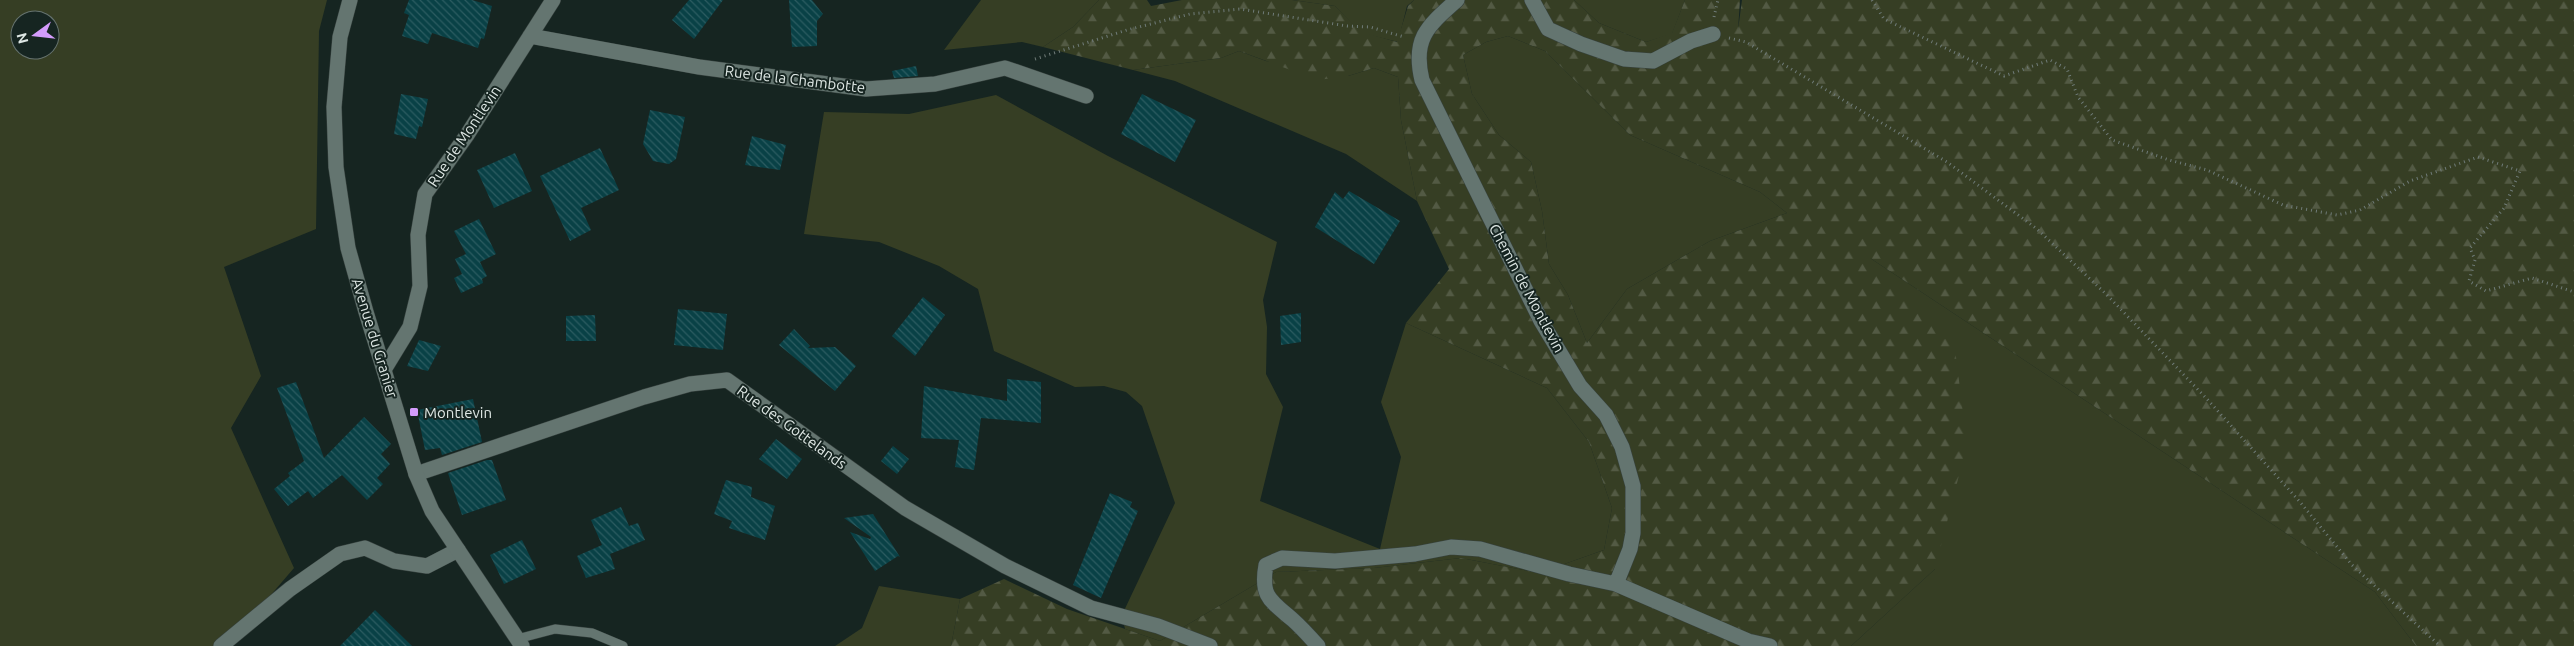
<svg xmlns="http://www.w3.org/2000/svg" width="2574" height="646" font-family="Ubuntu,sans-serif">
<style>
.green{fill:#363e24;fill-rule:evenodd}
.forest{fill:url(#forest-firs);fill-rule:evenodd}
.building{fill:url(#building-back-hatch)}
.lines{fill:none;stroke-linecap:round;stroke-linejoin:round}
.service-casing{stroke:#37423f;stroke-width:10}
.minor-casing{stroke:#37423f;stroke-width:16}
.tertiary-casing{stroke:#37423f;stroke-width:16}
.secondary-casing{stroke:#37423f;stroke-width:16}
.path{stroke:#707c79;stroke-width:3;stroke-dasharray:1 4;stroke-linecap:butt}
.service{stroke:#647570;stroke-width:9}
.minor{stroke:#647570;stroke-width:15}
.tertiary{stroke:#647570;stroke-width:15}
.secondary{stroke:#647570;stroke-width:15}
.poi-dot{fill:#d49cfc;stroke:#162521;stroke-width:2}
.labels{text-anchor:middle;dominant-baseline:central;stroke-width:4;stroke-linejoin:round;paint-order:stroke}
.street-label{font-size:15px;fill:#dee7e4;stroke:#162521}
.poi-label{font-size:15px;fill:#dee7e4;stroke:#162521;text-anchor:start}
</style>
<defs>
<pattern id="forest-firs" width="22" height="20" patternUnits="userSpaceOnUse" patternTransform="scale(1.25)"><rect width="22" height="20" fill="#363e24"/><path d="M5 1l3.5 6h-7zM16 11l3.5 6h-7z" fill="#535a44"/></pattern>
<pattern id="building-back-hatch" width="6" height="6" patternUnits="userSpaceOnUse" patternTransform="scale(1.25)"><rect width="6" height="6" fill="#094146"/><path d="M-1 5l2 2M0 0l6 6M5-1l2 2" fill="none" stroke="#2c5c61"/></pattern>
</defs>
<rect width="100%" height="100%" fill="#162521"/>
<path class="green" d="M 0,0 L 327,0 L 319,31 L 316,229 L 224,267 L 261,376 L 231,428 L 294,568 L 227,646 L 0,646 ZM 20,20 L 50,20 L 50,50 L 20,50 Z
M 981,0 L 1099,0 L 1073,27 L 1043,47 L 1022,42 L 944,50 Z
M 1292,0 L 1414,0 L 1407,6 L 1398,42 L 1362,33 L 1335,6 Z
M 1574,0 L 1685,0 L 1672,34 L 1646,42 L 1599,23 Z
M 1508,36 L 1545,51 L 1630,135 L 1760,192 L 1787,213 L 1710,241 L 1627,289 L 1587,343 L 1568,295 L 1549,264 L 1542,211 L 1531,162 L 1499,135 L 1472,94 L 1463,55 L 1486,42 Z
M 1239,51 L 1266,61 L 1348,76 L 1374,68 L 1398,77 L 1401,120 L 1417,201 L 1346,154 L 1175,81 L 1133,70 L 1221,58 Z
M 996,95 L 1108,156 L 1277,242 L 1263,300 L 1267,327 L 1266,374 L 1283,407 L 1260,501 L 1380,549 L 1401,457 L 1381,402 L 1406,323 L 1547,388 L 1589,442 L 1612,508 L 1604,550 L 1539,573 L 1461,558 L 1374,568 L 1276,572 L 1160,641 L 1125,629 L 1122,615 L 1175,503 L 1142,406 L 1126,392 L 1104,386 L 1075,387 L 994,351 L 978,289 L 939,266 L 879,242 L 804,234 L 824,112 L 909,114 Z
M 1867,256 L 2375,592 L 2416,646 L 1851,646 L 1935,569 Z
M 879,586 L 960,599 L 951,646 L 835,646 L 862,628 Z"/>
<path class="forest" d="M 1099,0 L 1147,0 L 1151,6 L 1182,0 L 1292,0 L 1335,6 L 1362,32 L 1397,42 L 1408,6 L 1414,0 L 1574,0 L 1599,23 L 1646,42 L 1672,33 L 1685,0 L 1740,0 L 1738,30 L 1742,0 L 2574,0 L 2574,646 L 2416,646 L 2375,592 L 1870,258 L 1955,349 L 1967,444 L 1935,569 L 1851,646 L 951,646 L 960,599 L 1004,579 L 1067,609 L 1160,641 L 1276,572 L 1374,568 L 1461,558 L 1539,573 L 1604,550 L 1612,508 L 1589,442 L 1547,388 L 1406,323 L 1449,269 L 1417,201 L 1401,120 L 1398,77 L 1374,68 L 1348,76 L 1318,80 L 1239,51 L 1221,58 L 1133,70 L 1043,47 L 1073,27 ZM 1508,36 L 1545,51 L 1630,135 L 1760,192 L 1787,213 L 1710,241 L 1627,289 L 1587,343 L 1568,295 L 1549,264 L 1542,211 L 1531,162 L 1499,135 L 1472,94 L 1463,55 L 1486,42 Z"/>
<path class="building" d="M 409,0 L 472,0 L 492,6 L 484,39 L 481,38 L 478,48 L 432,33 L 428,44 L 402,36 L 409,15 L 404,13 Z
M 689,0 L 723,0 L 694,39 L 672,20 Z
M 789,0 L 812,0 L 823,14 L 817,21 L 817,46 L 792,47 Z
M 916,66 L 918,76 L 894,78 L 892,71 Z
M 401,94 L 428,99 L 422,127 L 419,126 L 416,139 L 394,134 Z
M 1142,94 L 1196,120 L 1175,162 L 1121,134 Z
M 650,110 L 685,117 L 676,159 L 669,164 L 653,161 L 643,144 Z
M 752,136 L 786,145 L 780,170 L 745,165 Z
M 600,148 L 619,190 L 581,208 L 591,230 L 570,241 L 540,176 Z
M 515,153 L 532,191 L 494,208 L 477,170 Z
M 1349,191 L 1400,221 L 1374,264 L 1315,227 L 1335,192 L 1343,199 Z
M 479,219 L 496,254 L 480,262 L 487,276 L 482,279 L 483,283 L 461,293 L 454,278 L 462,274 L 455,259 L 466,254 L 454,231 Z
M 923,297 L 945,315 L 915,356 L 892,336 Z
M 678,309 L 727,314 L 723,350 L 674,345 Z
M 1301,313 L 1301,342 L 1281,345 L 1280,316 Z
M 595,315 L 596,341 L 566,341 L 566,316 Z
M 794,329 L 810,346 L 808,348 L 835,347 L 856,366 L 835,391 L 779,345 Z
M 419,340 L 441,346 L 428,371 L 407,366 Z
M 1007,379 L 1041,382 L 1041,423 L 981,418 L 974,470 L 955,467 L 959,440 L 921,438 L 924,386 L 1007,401 Z
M 296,382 L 324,458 L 364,417 L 391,444 L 381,454 L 390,464 L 377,478 L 383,484 L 367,500 L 342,475 L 313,498 L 308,491 L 288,506 L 274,489 L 290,476 L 288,473 L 304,461 L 277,388 Z
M 473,399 L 482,442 L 442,455 L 440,448 L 425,450 L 417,410 Z
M 776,439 L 802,459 L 787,479 L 759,459 Z
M 893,446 L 909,459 L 897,474 L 881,461 Z
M 487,460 L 492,460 L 506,500 L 462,515 L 448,473 Z
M 726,480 L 752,487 L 751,497 L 775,506 L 765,540 L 729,528 L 732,521 L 714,514 Z
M 1110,493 L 1132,502 L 1130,507 L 1138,511 L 1101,598 L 1073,585 Z
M 621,507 L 629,526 L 638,523 L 645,540 L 610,554 L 615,569 L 586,578 L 577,556 L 602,545 L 591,520 Z
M 873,514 L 900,557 L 898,556 L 875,571 L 850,532 L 870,539 L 871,537 L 844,518 Z
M 522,540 L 536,569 L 504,584 L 490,555 Z
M 375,610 L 412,646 L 340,646 Z"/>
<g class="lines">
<defs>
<path id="service" d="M 517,639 L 555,629 L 592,633 L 623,646"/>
<path id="minor" d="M 1457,0 C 1428,26 1412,38 1422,80 L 1541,321 L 1580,386 L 1606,415 L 1622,447 L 1633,486 L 1633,533 L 1630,549 L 1616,584
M 1532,0 L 1548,29 L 1581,44 L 1624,59 L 1653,61 L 1691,41 L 1713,34
M 530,36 L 699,67 L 866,89 L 935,84 L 1005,68 L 1086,96
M 385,368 L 410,327 L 420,286 L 418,235 L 425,194 L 467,135 L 553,0
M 416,474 L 644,397 L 690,384 L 727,380 L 905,508 L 1005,566 L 1091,608 L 1158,626 L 1210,646
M 1318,646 C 1310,637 1302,628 1293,620 C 1271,601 1260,597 1266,565 L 1282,558 L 1335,561 L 1415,554 L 1451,547 L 1480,549 L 1569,574 L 1616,584 L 1748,641 L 1770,646"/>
<path id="tertiary" d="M 221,646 L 290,589 L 340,554 L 365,548 L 394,561 L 427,566 L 458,550"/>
<path id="secondary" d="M 350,0 L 340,37 L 334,107 L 336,167 L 348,248 L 366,312 L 416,474 L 432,511 L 522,646"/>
</defs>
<use href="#service" class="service-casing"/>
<use href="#minor" class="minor-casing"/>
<use href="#tertiary" class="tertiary-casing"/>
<use href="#secondary" class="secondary-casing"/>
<path class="path" d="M 1872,0 L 1884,19 L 2004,76 L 2050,60 L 2067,69 L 2078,97 L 2112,140 L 2169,160 L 2207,170 L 2283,205 L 2337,215 L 2360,210 L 2410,181 L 2478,157 L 2520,171 L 2504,208 L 2470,248 L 2475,260 L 2469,281 L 2486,291 L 2532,278 L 2574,292
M 1714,17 L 1718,0
M 1729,38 L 1746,42 L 1947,162 L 2037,229 L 2107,295 L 2207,399 L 2300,502 L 2352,565 L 2440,646
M 1035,59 L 1127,30 L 1190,14 L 1240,9 L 1347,26 L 1370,27 L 1404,37"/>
<use href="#service" class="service"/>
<use href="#minor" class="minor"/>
<use href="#tertiary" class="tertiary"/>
<use href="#secondary" class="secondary"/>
</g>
<rect class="poi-dot" x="409" y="407" width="10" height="10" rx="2.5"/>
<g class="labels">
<g class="street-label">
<text transform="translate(795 79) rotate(7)">Rue de la Chambotte</text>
<text transform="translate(464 136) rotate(-56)">Rue de Montlevin</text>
<text transform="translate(1527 288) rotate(62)">Chemin de Montlevin</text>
<text transform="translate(375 338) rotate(73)">Avenue du Granier</text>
<text transform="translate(792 427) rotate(36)">Rue des Gottelands</text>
</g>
<g class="poi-label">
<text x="424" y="412">Montlevin</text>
</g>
</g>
<g transform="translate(35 35) rotate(255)"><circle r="24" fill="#162521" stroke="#66736f"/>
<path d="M0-4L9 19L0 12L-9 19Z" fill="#d49cfc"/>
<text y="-8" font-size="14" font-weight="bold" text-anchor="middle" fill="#dee7e4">N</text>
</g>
</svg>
